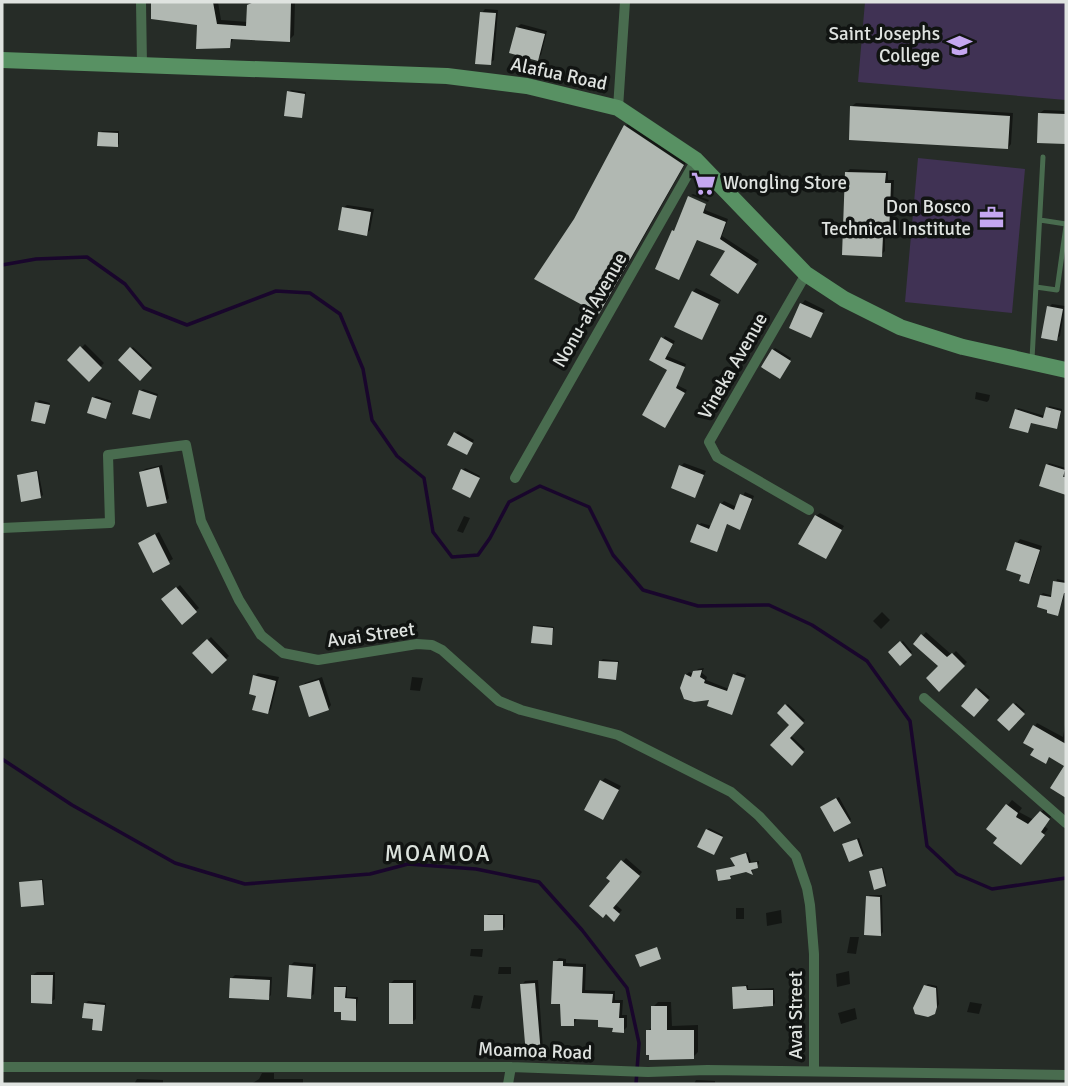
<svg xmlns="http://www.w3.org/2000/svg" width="1068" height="1086" font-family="Signika,sans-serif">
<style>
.green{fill:#403254}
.shadow{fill:#0007}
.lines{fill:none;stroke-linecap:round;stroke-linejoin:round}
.stream{stroke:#19062c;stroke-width:3.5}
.building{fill:#b1b8b2}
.lane{stroke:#496c4f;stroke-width:5}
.street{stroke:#496c4f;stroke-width:10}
.secondary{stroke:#589163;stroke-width:16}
.labels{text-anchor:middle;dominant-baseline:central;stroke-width:7;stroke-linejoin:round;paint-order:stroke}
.poi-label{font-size:19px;fill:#dfe3e0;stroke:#111412;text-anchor:end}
.street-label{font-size:19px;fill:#dfe3e0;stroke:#111412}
.quarter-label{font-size:23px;letter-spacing:2px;fill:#dce3dd;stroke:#111412}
</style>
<rect width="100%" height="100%" fill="#262c27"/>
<path class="green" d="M 865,2 L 1066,2 L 1066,100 L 858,82 Z
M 918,158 L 1025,169 L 1012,313 L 905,302 Z"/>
<path class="shadow" d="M 153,2 L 218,2 L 221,20 L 248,22 L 248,5 L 252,2 L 295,2 L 294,35 L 289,40 L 234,38 L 229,46 L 199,23 L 153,18 Z
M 485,9 L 498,10 L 494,60 L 490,63 L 482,13 Z
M 521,24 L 547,31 L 541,55 L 537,59 L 517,27 Z
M 291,90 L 306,92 L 301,116 L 289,92 Z
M 856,103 L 1013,113 L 1011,144 L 1008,148 L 852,106 Z
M 1044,110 L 1066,111 L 1066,143 L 1038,141 L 1040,113 Z
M 631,121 L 688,159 L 604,307 L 599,312 L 576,219 L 626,126 Z
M 102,131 L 119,131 L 119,144 L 117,146 L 100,133 Z
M 850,169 L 888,171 L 888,180 L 894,180 L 892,231 L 885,234 L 885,251 L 881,255 L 847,172 Z
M 693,194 L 709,200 L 708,202 L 691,195 Z
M 689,198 L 706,205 L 705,210 L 728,219 L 722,236 L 759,260 L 741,288 L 728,250 L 698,239 L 679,278 L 673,231 L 678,227 Z
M 347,205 L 374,209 L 370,230 L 366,234 L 343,208 Z
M 696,288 L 721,300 L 702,338 L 693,292 Z
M 805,300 L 825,310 L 811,336 L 802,304 Z
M 1052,304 L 1065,306 L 1060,336 L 1056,339 L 1049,307 Z
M 665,336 L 675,341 L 667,356 L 686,364 L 677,385 L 687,390 L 665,426 L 669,369 L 651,359 Z
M 85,344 L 104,363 L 89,379 L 70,360 Z
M 133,347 L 152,365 L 140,378 L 120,360 Z
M 775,348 L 791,358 L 781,375 L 773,350 Z
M 143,389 L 158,394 L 150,417 L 141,391 Z
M 976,392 L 990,395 L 989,400 L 987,402 L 975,399 Z
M 96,396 L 112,401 L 106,417 L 94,398 Z
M 39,400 L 50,403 L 45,422 L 37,402 Z
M 1049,406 L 1062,409 L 1058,425 L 1056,427 L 1032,422 L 1027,431 L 1016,410 L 1018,408 L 1045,416 Z
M 458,431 L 474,440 L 468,451 L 456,433 Z
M 684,463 L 706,471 L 694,496 L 681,466 Z
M 1049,463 L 1066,468 L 1059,488 L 1047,465 Z
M 162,465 L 169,498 L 166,501 L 141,472 L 145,469 Z
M 465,468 L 480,476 L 472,494 L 463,470 Z
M 38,470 L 43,495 L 40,497 L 18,475 Z
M 745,492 L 754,496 L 742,525 L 728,523 L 716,550 L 699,525 L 701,523 L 712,526 L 721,504 L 724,501 L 737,507 Z
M 820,513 L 844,526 L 826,557 L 816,516 Z
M 464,516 L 470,518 L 463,533 L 457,531 Z
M 159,532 L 173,559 L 154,570 L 140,543 Z
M 1020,539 L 1042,546 L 1032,578 L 1028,582 L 1023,573 L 1017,543 Z
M 1057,579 L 1066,581 L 1066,591 L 1058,614 L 1041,595 L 1043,593 L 1053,596 Z
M 180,585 L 199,608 L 195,611 L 167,596 Z
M 882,612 L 890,620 L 881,629 L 873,621 Z
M 537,625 L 554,627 L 551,643 L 535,627 Z
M 926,632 L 952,655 L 956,651 L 967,662 L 939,689 L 940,666 L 915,644 Z
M 211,637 L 229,656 L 212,672 L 194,653 Z
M 903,641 L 912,652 L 900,663 L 890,652 Z
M 603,659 L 619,661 L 616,678 L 601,661 Z
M 704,668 L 702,673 L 707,677 L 706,680 L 729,689 L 737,672 L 746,675 L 731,713 L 686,675 L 689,672 L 694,674 L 698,669 Z
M 258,673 L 279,677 L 271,709 L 268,712 L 258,694 L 255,676 Z
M 322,677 L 331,705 L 328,709 L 301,687 L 305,683 Z
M 412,677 L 423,678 L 420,691 L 410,690 Z
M 979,688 L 990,697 L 974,715 L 963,705 Z
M 1016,703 L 1025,711 L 1009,728 L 1000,720 Z
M 788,704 L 805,720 L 790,735 L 805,749 L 792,763 L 773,745 L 791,725 L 779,713 Z
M 1066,719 L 1066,738 L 1061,748 L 1066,751 L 1066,765 L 1050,755 L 1048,759 L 1025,742 L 1037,723 L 1063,737 Z
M 605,778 L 621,786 L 603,818 L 602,781 Z
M 839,797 L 851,819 L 850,821 L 824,805 Z
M 1012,800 L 1022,808 L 1019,812 L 1034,820 L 1046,807 L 1053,814 L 1044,826 L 1048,829 L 1025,858 L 988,829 Z
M 709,828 L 723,835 L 715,851 L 707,830 Z
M 859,838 L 864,853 L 862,855 L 846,843 Z
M 748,852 L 751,862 L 759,861 L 759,864 L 753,868 L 752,873 L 746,870 L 730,877 L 718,870 L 736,865 L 732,858 Z
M 626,858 L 642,872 L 615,904 L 622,910 L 614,919 L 606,912 L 613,881 L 609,878 Z
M 883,867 L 887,883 L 885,885 L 871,872 Z
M 43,879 L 45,901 L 43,903 L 21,883 Z
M 870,895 L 882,895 L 883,932 L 881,934 L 868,897 Z
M 736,908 L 744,908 L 744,919 L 736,919 Z
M 781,910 L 782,923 L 767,926 L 766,913 Z
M 488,914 L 505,914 L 505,927 L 503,929 L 486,916 Z
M 850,937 L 859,937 L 856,954 L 847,953 Z
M 471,949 L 483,949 L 482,957 L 470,956 Z
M 559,958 L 566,959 L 566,963 L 586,964 L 585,990 L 615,991 L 615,1000 L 623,1000 L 622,1015 L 627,1015 L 627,1027 L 623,1031 L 600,1019 L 577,1018 L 573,1025 L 555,962 Z
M 294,962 L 316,964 L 314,994 L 310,997 L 290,966 Z
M 499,967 L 511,967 L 511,974 L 498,974 Z
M 849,971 L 850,984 L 837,987 L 836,974 Z
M 37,972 L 55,972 L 55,999 L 51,1002 L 33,975 Z
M 235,975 L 272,977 L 271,995 L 268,998 L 231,979 Z
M 394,980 L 416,980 L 416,1019 L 412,1022 L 391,983 Z
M 538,980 L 543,1049 L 540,1052 L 522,985 L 525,981 Z
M 928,984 L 937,986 L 939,1004 L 934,1013 L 925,986 Z
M 748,985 L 748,989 L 774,988 L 775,1003 L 773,1005 L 734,988 Z
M 338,986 L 347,986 L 347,997 L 358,997 L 355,1019 L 336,988 Z
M 474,995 L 483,996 L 480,1009 L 471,1008 Z
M 88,1001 L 106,1003 L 102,1029 L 86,1003 Z
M 658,1002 L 671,1002 L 672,1026 L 698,1025 L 698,1052 L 693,1057 L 648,1031 L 653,1026 L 653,1007 Z
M 970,1002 L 982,1004 L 979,1014 L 967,1012 Z
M 855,1008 L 857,1019 L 841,1024 L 838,1013 Z
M 262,1073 L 274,1073 L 274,1079 L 303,1079 L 303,1084 L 251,1084 L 259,1079 Z
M 137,1079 L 163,1080 L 163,1084 L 134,1084 Z
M 696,1080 L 715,1081 L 715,1084 L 694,1084 Z"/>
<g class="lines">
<path class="stream" d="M 2,265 L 36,259 L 87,257 L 125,284 L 144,308 L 187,325 L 276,291 L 310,293 L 340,314 L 363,369 L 372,420 L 397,456 L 424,478 L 433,532 L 452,557 L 478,555 L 490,538 L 509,502 L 540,486 L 589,507 L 613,555 L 643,590 L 698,606 L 769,605 L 812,625 L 867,661 L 910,721 L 927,846 L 957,874 L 992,889 L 1066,878
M 2,759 L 72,805 L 175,863 L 245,884 L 370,874 L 408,864 L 476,869 L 539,882 L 582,930 L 627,988 L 639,1043 L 636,1084"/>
</g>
<path class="building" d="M 151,2 L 213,2 L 217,24 L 246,26 L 247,5 L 254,2 L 291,2 L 290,42 L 231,39 L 230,48 L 196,49 L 197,25 L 151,19 Z
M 480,12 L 496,13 L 491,65 L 475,64 Z
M 516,27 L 545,34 L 538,61 L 509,53 Z
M 287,91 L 305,94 L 302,118 L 284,116 Z
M 850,106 L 1010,116 L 1008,149 L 849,140 Z
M 1038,113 L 1066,114 L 1066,144 L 1037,143 Z
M 624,125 L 684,165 L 599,314 L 534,279 L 574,219 Z
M 98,132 L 118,133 L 118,147 L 97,146 Z
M 845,172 L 886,173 L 885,183 L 891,183 L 889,236 L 883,236 L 882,257 L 842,255 Z
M 688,196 L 706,204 L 703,213 L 726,222 L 720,239 L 757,264 L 738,294 L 710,275 L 725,251 L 697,240 L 679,280 L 655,269 L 672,230 L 674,231 Z
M 342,207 L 371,212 L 367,236 L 338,230 Z
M 692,291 L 719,304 L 702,340 L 674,327 Z
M 800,303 L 823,313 L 811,338 L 789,328 Z
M 1047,306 L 1063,309 L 1057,341 L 1041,338 Z
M 661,337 L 673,344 L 665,359 L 685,367 L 676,388 L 685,393 L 665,428 L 642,415 L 667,370 L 649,360 Z
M 80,346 L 102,368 L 89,382 L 67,360 Z
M 130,347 L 152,368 L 140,381 L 118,360 Z
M 772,349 L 791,361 L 780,379 L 761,367 Z
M 139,390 L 157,396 L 150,419 L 132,414 Z
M 92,397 L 111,403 L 106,419 L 87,413 Z
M 35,402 L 50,405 L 45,424 L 31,421 Z
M 1046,407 L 1061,411 L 1057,429 L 1031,423 L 1028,433 L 1009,428 L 1015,409 L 1043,418 Z
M 454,432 L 473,443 L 467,455 L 447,445 Z
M 1046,464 L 1065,470 L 1063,477 L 1066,477 L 1066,495 L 1039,486 Z
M 679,465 L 704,475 L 695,498 L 671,488 Z
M 159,467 L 167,503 L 147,507 L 139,472 Z
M 461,469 L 480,478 L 470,498 L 452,489 Z
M 37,471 L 41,498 L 21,502 L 17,475 Z
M 740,494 L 752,499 L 740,530 L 727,524 L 717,552 L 690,542 L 697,524 L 709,529 L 720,503 L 734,510 Z
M 815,515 L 842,530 L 826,559 L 798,544 Z
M 155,534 L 170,564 L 153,573 L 138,543 Z
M 1015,542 L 1040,550 L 1029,584 L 1019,581 L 1021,575 L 1006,570 Z
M 1053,581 L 1066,583 L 1066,593 L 1064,593 L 1058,616 L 1047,613 L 1047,610 L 1037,607 L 1040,595 L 1051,597 Z
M 176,587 L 197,612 L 182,625 L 161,599 Z
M 533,626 L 553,628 L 552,645 L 531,643 Z
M 921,634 L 947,657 L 952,653 L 965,666 L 939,692 L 926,678 L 938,666 L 913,644 Z
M 207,639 L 227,660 L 212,674 L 192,653 Z
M 900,641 L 912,655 L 900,666 L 888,652 Z
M 599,661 L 618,662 L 616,680 L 598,678 Z
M 702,670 L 700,677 L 705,680 L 704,683 L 727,691 L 733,674 L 745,678 L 732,715 L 707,706 L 709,700 L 694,702 L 684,699 L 680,688 L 685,674 L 691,677 L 693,671 Z
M 253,675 L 276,681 L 268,714 L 252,710 L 256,696 L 249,694 Z
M 319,680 L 329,710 L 309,717 L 299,686 Z
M 976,688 L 989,700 L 974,717 L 961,706 Z
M 1013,703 L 1025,714 L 1009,731 L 997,720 Z
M 785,704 L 804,723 L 790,738 L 804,752 L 792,766 L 770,745 L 789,725 L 777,713 Z
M 1033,725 L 1066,744 L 1066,798 L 1050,788 L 1064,766 L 1049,757 L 1046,764 L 1030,755 L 1034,749 L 1023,743 Z
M 600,780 L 619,790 L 603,820 L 584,810 Z
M 836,798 L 851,823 L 834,832 L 820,807 Z
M 1006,804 L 1018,813 L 1016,817 L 1028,824 L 1040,811 L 1050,819 L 1041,832 L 1045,835 L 1021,865 L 993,843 L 997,838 L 986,829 Z
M 706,829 L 723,837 L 714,855 L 697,847 Z
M 857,839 L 863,856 L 849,862 L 842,844 Z
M 746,853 L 749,863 L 757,862 L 758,868 L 751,870 L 753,875 L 746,872 L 730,876 L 731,879 L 718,881 L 716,870 L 735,866 L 730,858 Z
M 621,860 L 640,876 L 613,908 L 620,914 L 614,922 L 606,914 L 603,918 L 589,906 L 610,881 L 606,878 Z
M 882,868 L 886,886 L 874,890 L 869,871 Z
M 42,880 L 44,905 L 21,907 L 19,882 Z
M 866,896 L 880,897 L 881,936 L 864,935 Z
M 484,915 L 503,915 L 503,930 L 484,931 Z
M 657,947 L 661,959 L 640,967 L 635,955 Z
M 553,961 L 563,961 L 563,966 L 583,967 L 582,993 L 613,994 L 612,1003 L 620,1003 L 619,1018 L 624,1018 L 624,1033 L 612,1032 L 613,1028 L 598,1027 L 598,1020 L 574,1019 L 574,1026 L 561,1026 L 560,1004 L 551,1004 Z
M 289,965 L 313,967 L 311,999 L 287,997 Z
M 31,975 L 53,975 L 52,1004 L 31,1003 Z
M 230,978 L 270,980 L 269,1000 L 229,998 Z
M 389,983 L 413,983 L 413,1024 L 389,1024 Z
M 535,983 L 541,1054 L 526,1055 L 520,984 Z
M 924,985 L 936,988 L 937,1007 L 935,1014 L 928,1017 L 915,1014 L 913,1008 Z
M 746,986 L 747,990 L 773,990 L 773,1006 L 733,1009 L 732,987 Z
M 334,987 L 346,987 L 345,998 L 356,999 L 356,1021 L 341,1020 L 341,1012 L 334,1012 Z
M 84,1003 L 105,1005 L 102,1031 L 92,1030 L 93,1019 L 82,1018 Z
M 651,1006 L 667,1006 L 667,1030 L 694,1030 L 694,1059 L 649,1060 L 649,1055 L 646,1055 L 646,1030 L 651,1030 Z"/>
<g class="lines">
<path class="lane" d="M 1040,220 L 1066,224
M 1036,287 L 1057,290 L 1066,226
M 1032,359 L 1043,157"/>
<path class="street" d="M 141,2 L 142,65
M 618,108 L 625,2
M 806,274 L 709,442 L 717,457 L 809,510
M 515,478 L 696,160
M 2,528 L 110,523 L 108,455 L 186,445 L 201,521 L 239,600 L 261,635 L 283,653 L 318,660 L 417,644 L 432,645 L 442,650 L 499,701 L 521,710 L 618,735 L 731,792 L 759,816 L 796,856 L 807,888 L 810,905 L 814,954 L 814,1071
M 924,698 L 1066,823
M 2,1067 L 511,1067 L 648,1072 L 707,1070 L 1066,1075
M 508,1084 L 511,1067"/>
<path class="secondary" d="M 2,60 L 447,76 L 527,86 L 618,108 L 696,160 L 806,274 L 844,299 L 900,327 L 963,347 L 1066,370"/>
</g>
<defs>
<symbol id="school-bare" viewBox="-9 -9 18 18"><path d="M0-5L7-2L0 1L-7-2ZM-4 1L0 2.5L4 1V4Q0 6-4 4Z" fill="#c5a7f1" stroke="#111412" stroke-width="2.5" paint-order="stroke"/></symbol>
<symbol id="supermarket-bare" viewBox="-9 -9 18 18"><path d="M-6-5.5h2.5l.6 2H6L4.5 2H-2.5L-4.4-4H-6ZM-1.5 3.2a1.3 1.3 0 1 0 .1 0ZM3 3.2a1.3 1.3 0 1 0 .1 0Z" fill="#c5a7f1" stroke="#111412" stroke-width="2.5" paint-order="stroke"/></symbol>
<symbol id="office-bare" viewBox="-9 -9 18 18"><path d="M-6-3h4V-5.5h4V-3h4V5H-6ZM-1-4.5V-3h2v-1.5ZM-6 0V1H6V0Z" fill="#c5a7f1" stroke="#111412" stroke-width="2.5" paint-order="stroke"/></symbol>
</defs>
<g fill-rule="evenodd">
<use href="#school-bare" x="942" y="28" width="35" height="35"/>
<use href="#supermarket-bare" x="686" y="166" width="35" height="35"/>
<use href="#office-bare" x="974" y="200" width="35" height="35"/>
</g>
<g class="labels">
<g class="poi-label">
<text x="940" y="34">Saint Josephs<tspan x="940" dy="22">College</tspan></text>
<text x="723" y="183" text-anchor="start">Wongling Store</text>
<text x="971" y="207">Don Bosco<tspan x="971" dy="22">Technical Institute</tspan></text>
</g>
<g class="street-label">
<text transform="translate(559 74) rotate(12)">Alafua Road</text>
<text transform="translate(590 310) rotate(-60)">Nonu-ai Avenue</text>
<text transform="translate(733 366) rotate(-60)">Vineka Avenue</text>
<text transform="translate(371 635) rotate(-8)">Avai Street</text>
<text transform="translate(796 1015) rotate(-90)">Avai Street</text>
<text transform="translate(535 1051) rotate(2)">Moamoa Road</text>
</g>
<g class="quarter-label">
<text x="438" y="853">MOAMOA</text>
</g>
</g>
<rect width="1068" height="1086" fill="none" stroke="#dfe3e0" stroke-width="7"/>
</svg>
